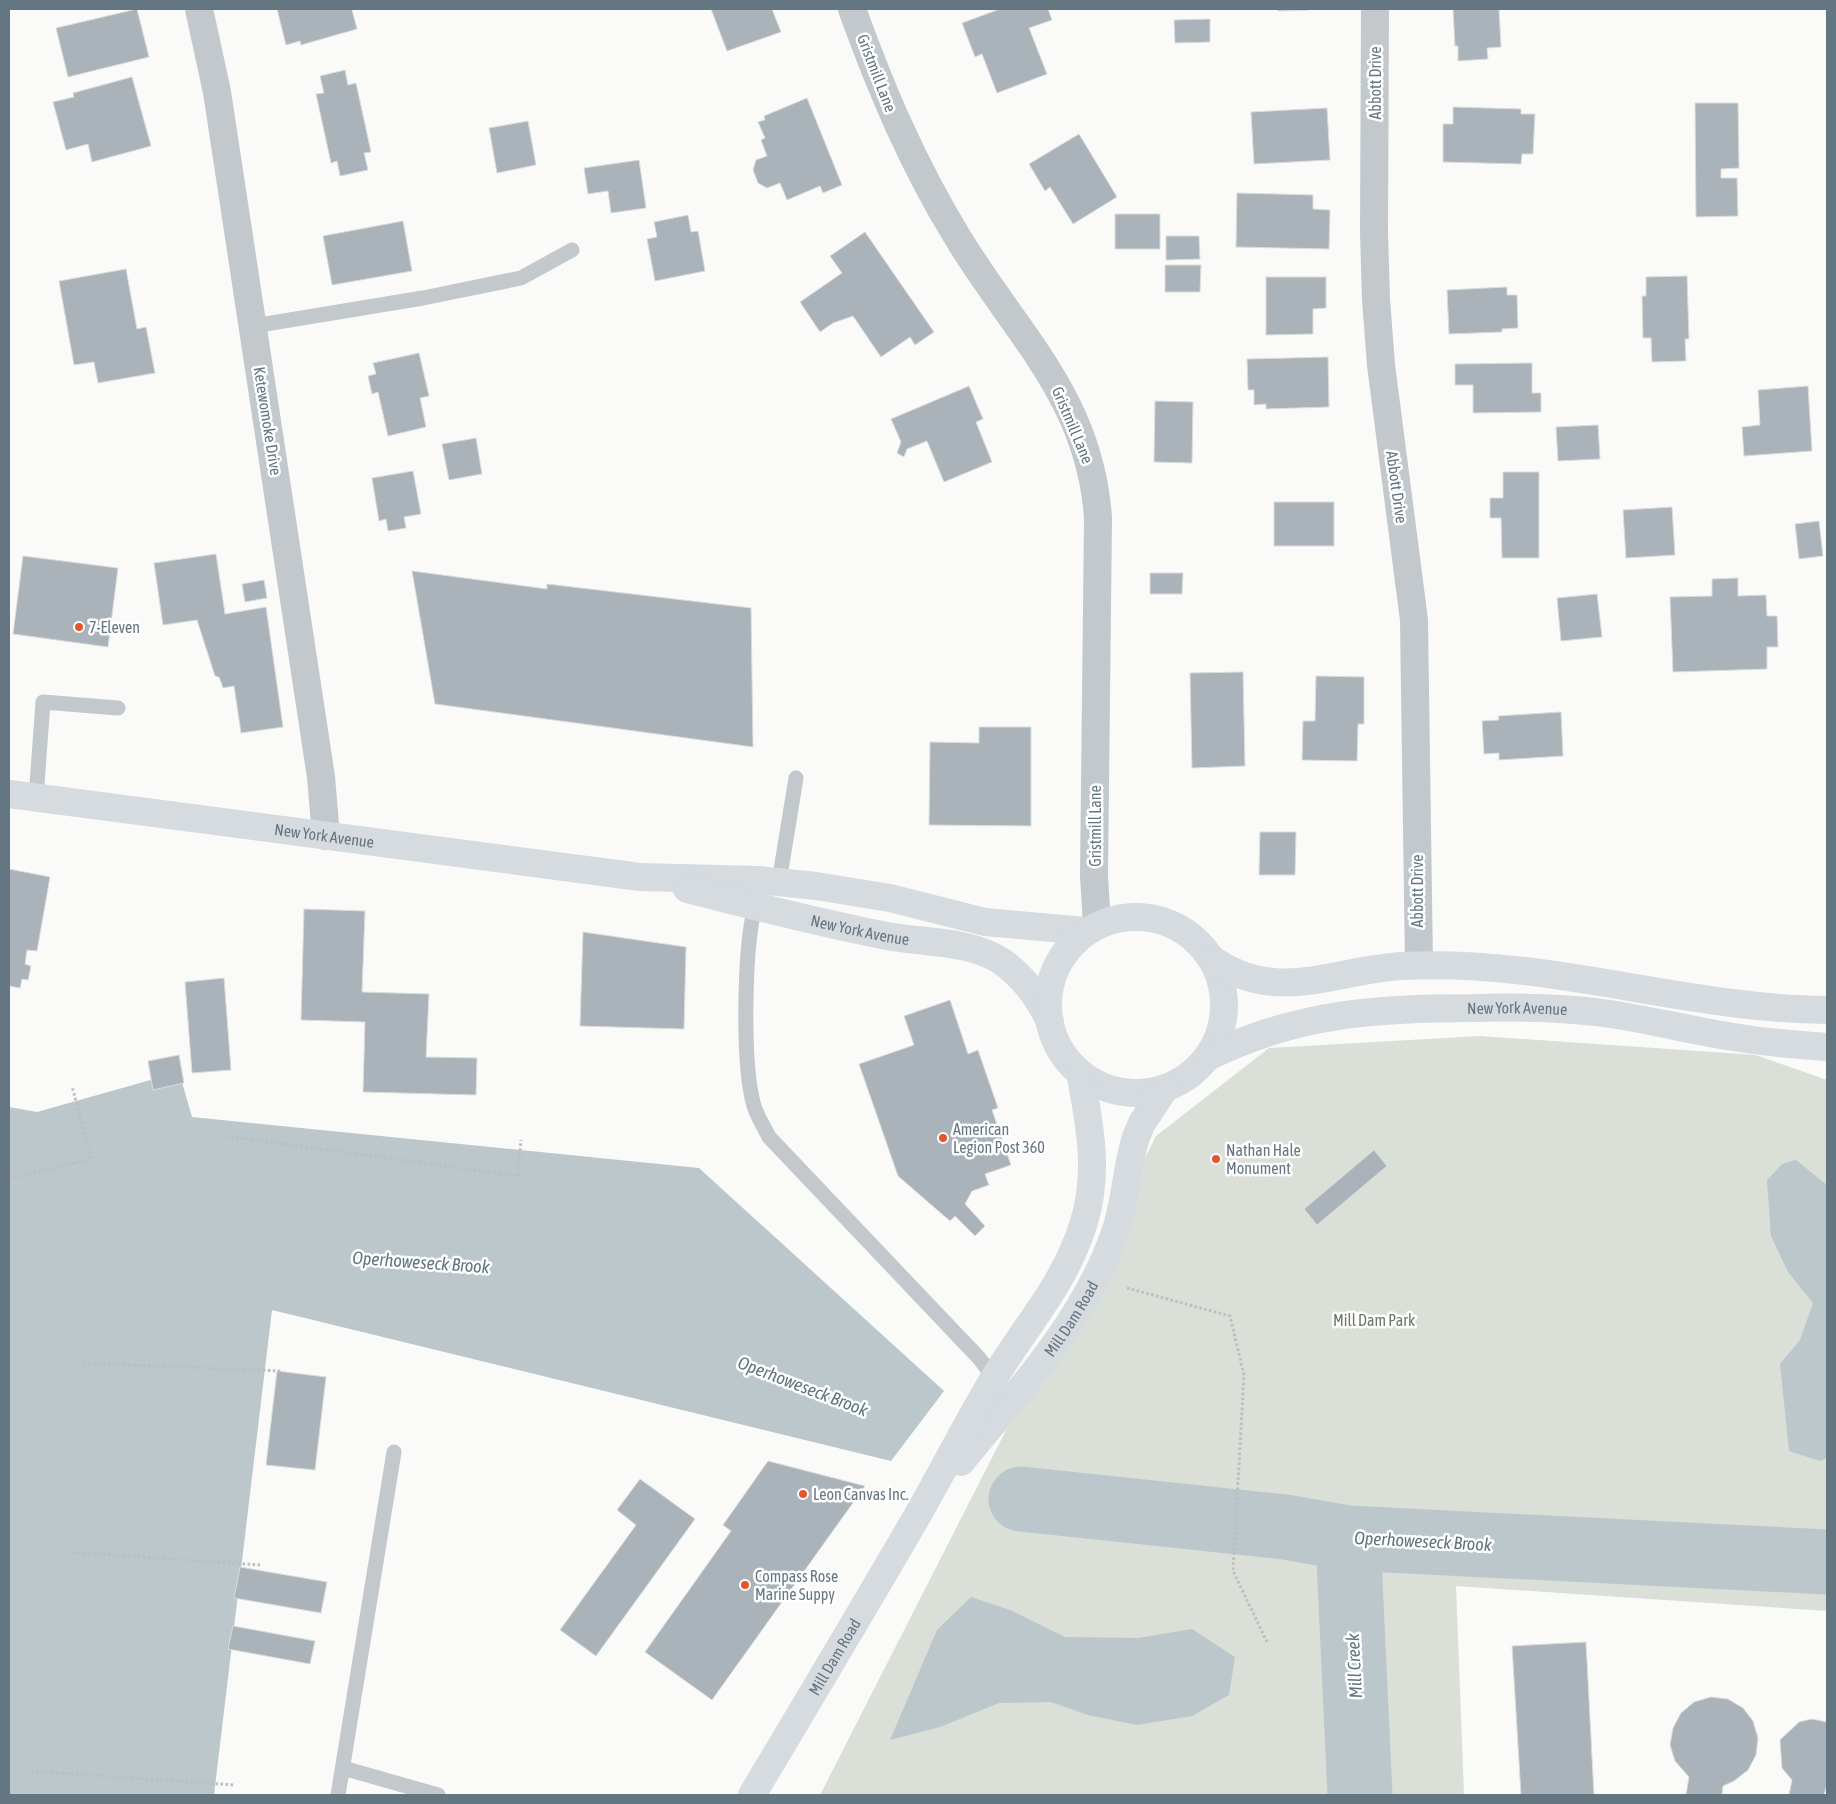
<svg xmlns="http://www.w3.org/2000/svg" width="1836" height="1804" font-family="'Asap Condensed',sans-serif">
<style>
.green{fill:#dadfd7}
.water{fill:#bbc7cb}
.lines{fill:none;stroke-linecap:round;stroke-linejoin:round}
.river{stroke:#bbc7cb;stroke-width:65}
.building{fill:#aab3b9;stroke:#dcdcda}
.path{stroke:#bbbfc2;stroke-width:3;stroke-dasharray:2.5 2.5;stroke-linecap:butt}
.lane{stroke:#c3c8cc;stroke-width:15}
.street{stroke:#c3c8cc;stroke-width:28}
.secondary{stroke:#d6dbdf;stroke-width:28}
.poi-dot{fill:#e4572e;stroke:#fff;stroke-width:2}
.labels{text-anchor:middle;dominant-baseline:central;stroke-width:5;stroke-linejoin:round;paint-order:stroke}
.street-label{font-size:16px;fill:#657683;stroke:#fff}
.poi-label{font-size:16px;fill:#657683;stroke:#fff;text-anchor:start}
.park-label{font-size:16px;fill:#687a64;stroke:#fff}
.water-label{font-size:18px;font-style:italic;fill:#60757c;stroke:#fff}
</style>
<rect width="100%" height="100%" fill="#fafaf8"/>
<path class="green" d="M 1480,1036 L 1756,1055 L 1827,1080 L 1827,1611 L 1456,1586 L 1464,1795 L 820,1795 L 1156,1136 L 1269,1048 Z"/>
<path class="water" d="M 179,1072 L 192,1117 L 699,1168 L 944,1391 L 891,1461 L 272,1310 L 214,1795 L 9,1795 L 9,1107 L 37,1112 Z
M 1796,1160 L 1827,1185 L 1827,1458 L 1820,1461 L 1789,1451 L 1780,1364 L 1800,1340 L 1813,1303 L 1788,1272 L 1771,1236 L 1767,1180 L 1782,1164 Z
M 971,1597 L 1010,1610 L 1065,1637 L 1138,1638 L 1192,1629 L 1235,1657 L 1229,1695 L 1192,1716 L 1137,1725 L 1088,1715 L 1051,1702 L 999,1703 L 940,1727 L 890,1740 L 937,1630 Z"/>
<g class="lines">
<path class="river" d="M 1021,1499 L 1285,1527 L 1348,1538 L 1827,1562
M 1348,1538 L 1360,1795"/>
</g>
<path class="building" d="M 137,9 L 149,57 L 68,77 L 56,28 Z
M 277,9 L 355,9 L 352,10 L 357,29 L 301,45 L 300,41 L 286,45 Z
M 711,9 L 772,9 L 781,32 L 727,51 Z
M 1000,9 L 1048,9 L 1052,20 L 1029,28 L 1047,74 L 997,93 L 982,54 L 975,57 L 962,23 Z
M 1278,9 L 1309,9 L 1309,10 L 1278,11 Z
M 1453,9 L 1499,9 L 1501,47 L 1487,48 L 1488,59 L 1458,61 L 1458,46 L 1455,46 Z
M 1210,19 L 1210,42 L 1175,43 L 1174,20 Z
M 345,70 L 348,85 L 356,83 L 371,152 L 364,153 L 368,170 L 340,176 L 337,161 L 331,163 L 316,94 L 324,93 L 320,76 Z
M 132,77 L 151,146 L 92,162 L 88,144 L 66,150 L 53,102 L 74,97 L 73,93 Z
M 807,98 L 842,185 L 823,193 L 820,186 L 787,200 L 780,183 L 767,188 L 758,183 L 753,170 L 756,160 L 767,156 L 761,140 L 765,138 L 758,122 L 765,120 L 764,116 Z
M 1695,103 L 1738,103 L 1739,168 L 1721,169 L 1721,178 L 1737,178 L 1738,216 L 1696,217 Z
M 1453,107 L 1521,109 L 1521,114 L 1535,114 L 1533,154 L 1522,154 L 1521,164 L 1443,162 L 1443,124 L 1453,124 Z
M 1327,108 L 1330,160 L 1254,164 L 1251,112 Z
M 528,121 L 536,165 L 497,173 L 489,128 Z
M 1079,134 L 1117,197 L 1073,224 L 1050,187 L 1045,191 L 1029,164 Z
M 639,160 L 646,208 L 611,213 L 608,191 L 588,194 L 584,168 Z
M 1237,193 L 1313,195 L 1313,209 L 1330,210 L 1329,249 L 1236,247 Z
M 1115,214 L 1160,214 L 1160,249 L 1115,249 Z
M 688,215 L 691,232 L 698,231 L 705,271 L 655,281 L 647,239 L 657,237 L 654,222 Z
M 403,221 L 412,271 L 332,285 L 323,236 Z
M 865,232 L 934,332 L 915,345 L 910,337 L 881,357 L 853,316 L 833,323 L 820,332 L 800,302 L 842,273 L 830,256 Z
M 1166,236 L 1199,236 L 1200,259 L 1166,260 Z
M 1165,265 L 1201,265 L 1200,292 L 1165,292 Z
M 126,269 L 137,329 L 146,327 L 155,373 L 98,383 L 94,362 L 74,365 L 59,281 Z
M 1687,276 L 1689,339 L 1685,339 L 1686,361 L 1652,362 L 1651,338 L 1643,338 L 1642,296 L 1646,296 L 1646,277 Z
M 1266,277 L 1326,277 L 1326,308 L 1313,309 L 1313,334 L 1266,335 Z
M 1507,287 L 1507,295 L 1517,295 L 1518,328 L 1502,329 L 1502,332 L 1449,334 L 1447,290 Z
M 419,353 L 429,396 L 420,398 L 426,427 L 388,436 L 378,392 L 372,394 L 368,376 L 376,374 L 373,363 Z
M 1328,357 L 1329,407 L 1266,409 L 1266,404 L 1254,405 L 1254,390 L 1248,390 L 1247,359 Z
M 1532,363 L 1532,393 L 1541,393 L 1541,412 L 1473,413 L 1473,385 L 1455,385 L 1455,364 Z
M 969,386 L 983,419 L 976,422 L 992,462 L 944,482 L 927,441 L 907,449 L 904,457 L 897,453 L 901,442 L 891,419 Z
M 1808,386 L 1812,451 L 1744,456 L 1742,427 L 1760,425 L 1758,390 Z
M 1155,401 L 1193,402 L 1192,463 L 1154,462 Z
M 1598,425 L 1600,459 L 1558,461 L 1556,427 Z
M 476,438 L 482,474 L 449,480 L 442,444 Z
M 413,471 L 421,514 L 404,517 L 406,528 L 388,531 L 386,519 L 379,521 L 372,478 Z
M 1503,472 L 1539,472 L 1539,558 L 1502,558 L 1501,518 L 1490,518 L 1490,498 L 1503,498 Z
M 1274,502 L 1334,502 L 1334,546 L 1274,546 Z
M 1672,507 L 1675,555 L 1626,558 L 1623,510 Z
M 1819,521 L 1823,556 L 1799,559 L 1795,524 Z
M 216,554 L 225,614 L 266,607 L 283,727 L 241,733 L 234,686 L 223,688 L 219,677 L 215,676 L 197,620 L 163,625 L 154,563 Z
M 23,556 L 118,568 L 108,647 L 13,634 Z
M 412,571 L 547,589 L 547,584 L 751,608 L 753,747 L 435,704 Z
M 1150,573 L 1183,573 L 1182,594 L 1150,594 Z
M 1738,578 L 1738,596 L 1766,595 L 1767,616 L 1777,616 L 1778,647 L 1767,647 L 1767,669 L 1673,672 L 1670,597 L 1712,596 L 1712,579 Z
M 264,580 L 267,598 L 245,602 L 242,584 Z
M 1597,594 L 1602,637 L 1561,641 L 1557,598 Z
M 1243,672 L 1245,766 L 1192,768 L 1190,673 Z
M 1316,676 L 1364,677 L 1364,724 L 1358,724 L 1357,761 L 1302,760 L 1303,721 L 1315,721 Z
M 1561,712 L 1563,756 L 1499,760 L 1499,753 L 1484,754 L 1482,721 L 1499,720 L 1498,716 Z
M 979,727 L 1031,727 L 1031,826 L 929,825 L 930,742 L 979,743 Z
M 1260,832 L 1296,832 L 1295,875 L 1259,875 Z
M 9,869 L 50,877 L 37,951 L 27,950 L 25,964 L 31,966 L 28,980 L 22,979 L 20,988 L 9,986 Z
M 304,909 L 365,911 L 362,992 L 429,994 L 426,1057 L 477,1058 L 476,1095 L 363,1092 L 365,1022 L 301,1020 Z
M 583,932 L 686,947 L 684,1029 L 580,1026 Z
M 224,978 L 231,1070 L 192,1073 L 185,982 Z
M 950,1000 L 968,1054 L 978,1050 L 998,1108 L 992,1110 L 1011,1165 L 985,1174 L 989,1185 L 972,1191 L 965,1204 L 985,1226 L 975,1236 L 955,1216 L 950,1221 L 898,1176 L 859,1064 L 914,1045 L 904,1016 Z
M 179,1055 L 184,1083 L 153,1090 L 148,1061 Z
M 1374,1150 L 1387,1166 L 1317,1225 L 1304,1209 Z
M 277,1371 L 326,1377 L 315,1470 L 266,1465 Z
M 768,1461 L 865,1486 L 712,1700 L 645,1652 L 731,1531 L 723,1525 Z
M 640,1479 L 695,1519 L 596,1656 L 560,1630 L 636,1525 L 617,1510 Z
M 240,1567 L 327,1582 L 321,1613 L 234,1598 Z
M 233,1626 L 315,1641 L 310,1664 L 228,1649 Z
M 1586,1642 L 1594,1795 L 1521,1795 L 1512,1646 Z
M 1711,1697 L 1728,1699 L 1743,1708 L 1753,1721 L 1758,1738 L 1756,1755 L 1748,1770 L 1734,1781 L 1723,1786 L 1722,1795 L 1686,1795 L 1689,1777 L 1675,1761 L 1670,1745 L 1673,1728 L 1681,1713 L 1694,1702 Z
M 1812,1719 L 1827,1722 L 1827,1784 L 1824,1795 L 1789,1795 L 1792,1780 L 1782,1768 L 1780,1740 L 1799,1722 Z"/>
<g class="lines">
<path class="path" d="M 226,1136 L 518,1176 L 521,1140
M 9,1179 L 91,1159 L 72,1086
M 1127,1288 L 1230,1316 L 1244,1375 L 1233,1571 L 1267,1642
M 83,1363 L 281,1371
M 68,1552 L 260,1565
M 31,1771 L 234,1785"/>
<path class="lane" d="M 253,326 L 423,298 L 521,278 L 572,250
M 36,798 L 43,702 L 118,708
M 779,882 L 796,778
M 755,907 C 744,948 742,1065 754,1106 C 757,1116 764,1127 769,1137 L 979,1358 L 994,1378
M 343,1768 L 438,1795
M 338,1795 L 394,1452"/>
<path class="street" d="M 199,9 L 217,92 L 321,777 L 326,836
M 852,9 C 881,89 913,165 958,238 C 1016,334 1090,398 1098,518 L 1094,876 L 1097,924
M 1375,9 L 1374,232 L 1376,299 L 1381,365 L 1414,620 L 1419,965"/>
<g class="secondary">
<path id="s1" d="M 9,794 L 640,877 L 758,880 L 816,886 L 890,898 L 985,922 L 1085,931"/>
<path id="s2" d="M 687,889 C 753,906 820,923 887,936 C 923,943 969,940 1001,961 C 1023,976 1039,998 1050,1022"/>
<circle cx="1136" cy="1005" r="88"/>
<path d="M 1213,960 C 1278,1005 1336,969 1403,966 C 1546,958 1685,1009 1827,1010"/>
<path id="s3" d="M 1212,1055 C 1298,1013 1380,1008 1474,1008 C 1517,1007 1560,1007 1603,1013 C 1647,1019 1689,1030 1733,1037 C 1764,1042 1796,1045 1827,1047"/>
<path id="s4" d="M 961,1462 C 1019,1391 1084,1321 1115,1233 C 1126,1201 1126,1168 1136,1137 L 1142,1123 L 1165,1088"/>
<path id="s5" d="M 752,1795 C 807,1703 862,1611 916,1518 C 942,1473 966,1425 993,1380 C 1026,1324 1064,1287 1084,1222 C 1099,1173 1090,1126 1081,1077"/>
</g>
</g>
<g class="poi-dot">
<circle cx="79" cy="627" r="5"/>
<circle cx="943" cy="1138" r="5"/>
<circle cx="1216" cy="1159" r="5"/>
<circle cx="803" cy="1494" r="5"/>
<circle cx="745" cy="1585" r="5"/>
</g>
<g class="labels">
<g class="street-label">
<text transform="translate(877 73) rotate(69)">Gristmill Lane</text>
<text transform="translate(1375 83) rotate(-90)">Abbott Drive</text>
<text transform="translate(268 421) rotate(81)">Ketewomoke Drive</text>
<text transform="translate(1073 425) rotate(67)">Gristmill Lane</text>
<text transform="translate(1397 487) rotate(82)">Abbott Drive</text>
<text transform="translate(1095 826) rotate(-90)">Gristmill Lane</text>
<text stroke="none"><textPath href="#s1" startOffset="318">New York Avenue</textPath></text>
<text transform="translate(1417 891) rotate(-90)">Abbott Drive</text>
<text stroke="none"><textPath href="#s2" startOffset="178">New York Avenue</textPath></text>
<text stroke="none"><textPath href="#s3" startOffset="312">New York Avenue</textPath></text>
<text stroke="none"><textPath href="#s4" startOffset="181">Mill Dam Road</textPath></text>
<text stroke="none"><textPath href="#s5" startOffset="161">Mill Dam Road</textPath></text>
</g>
<g class="poi-label">
<text x="89" y="627">7-Eleven</text>
<text x="953" y="1129">American<tspan x="953" dy="18">Legion Post 360</tspan></text>
<text x="1226" y="1150">Nathan Hale<tspan x="1226" dy="18">Monument</tspan></text>
<text x="813" y="1494">Leon Canvas Inc.</text>
<text x="755" y="1576">Compass Rose<tspan x="755" dy="18">Marine Suppy</tspan></text>
</g>
<g class="park-label">
<text x="1374" y="1320">Mill Dam Park</text>
</g>
<g class="water-label">
<text transform="translate(421 1262) rotate(4)">Operhoweseck Brook</text>
<text transform="translate(803 1386) rotate(21)">Operhoweseck Brook</text>
<text transform="translate(1423 1541) rotate(3)">Operhoweseck Brook</text>
<text transform="translate(1354 1666) rotate(-93)">Mill Creek</text>
</g>
</g>
<rect width="1836" height="1804" fill="none" stroke="#657683" stroke-width="20"/>
</svg>
